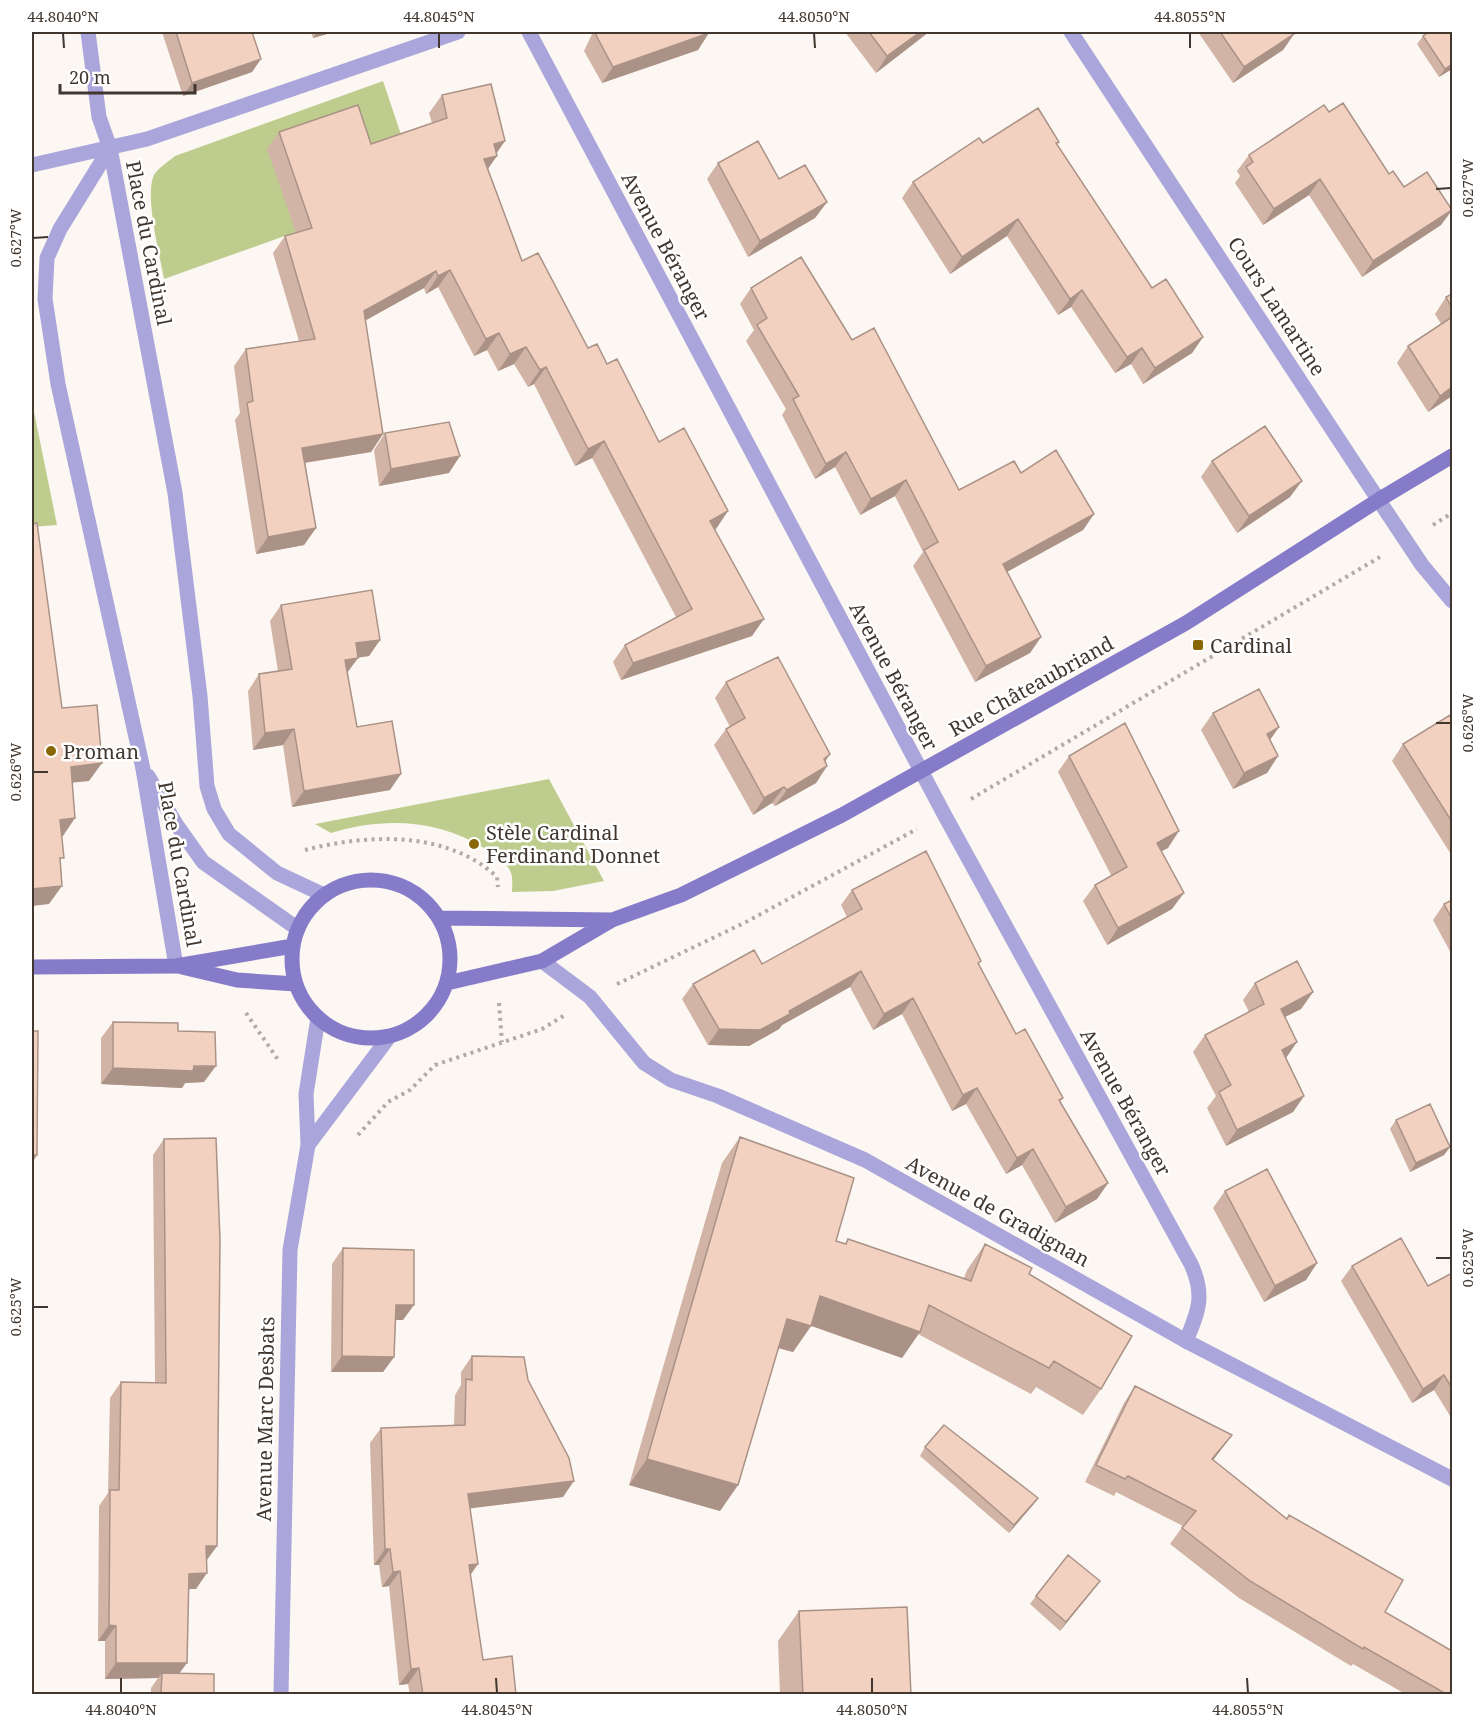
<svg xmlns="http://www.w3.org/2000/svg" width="1484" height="1726" font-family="'Noto Serif',serif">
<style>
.green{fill:#becd8e}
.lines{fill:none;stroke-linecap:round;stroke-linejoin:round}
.path{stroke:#b2aba5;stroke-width:4;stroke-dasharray:3 4.5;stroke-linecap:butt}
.minor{stroke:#aaa5da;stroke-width:15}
.tertiary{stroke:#aaa5da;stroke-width:15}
.secondary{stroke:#867bc9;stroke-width:15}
.wall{fill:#d1b4a6}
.shaded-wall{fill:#aa9287}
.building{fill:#f3d1c1;stroke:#aa9287;stroke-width:1.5}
.ticks{fill:none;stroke:#41372f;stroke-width:2}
.poi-dot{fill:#886704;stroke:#fff;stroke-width:2}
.labels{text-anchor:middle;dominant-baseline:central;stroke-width:5;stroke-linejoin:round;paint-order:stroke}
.street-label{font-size:20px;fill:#41372f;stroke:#fff}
.poi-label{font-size:20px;fill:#41372f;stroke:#fff;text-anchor:start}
.neatline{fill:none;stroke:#41372f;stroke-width:2}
.ticks-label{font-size:15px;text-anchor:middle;fill:#41372f}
</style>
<rect width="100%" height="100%" fill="#fcf7f2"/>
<path class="green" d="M 383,81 L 419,188 L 164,279 C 160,256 144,195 154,175 C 158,168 168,162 175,156 Z
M 32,402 L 57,525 L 32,527 Z
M 549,779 L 604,881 L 553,891 L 512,892 C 512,886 513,878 511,873 C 507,861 494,854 484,848 C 437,819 383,817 331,833 L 315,824 Z"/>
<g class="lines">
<path class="path" d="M 1433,525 L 1452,513
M 971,799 L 1380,557
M 305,850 C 367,834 447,830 497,877 L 498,887
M 617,984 L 748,921 L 917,829
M 499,1003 L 502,1042
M 246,1013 L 279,1061
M 358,1135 L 388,1102 L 410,1090 L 435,1065 L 542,1029 L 565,1015"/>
<path class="minor" d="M 529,32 L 944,814 L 1191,1264 C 1205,1295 1199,1310 1186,1341
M 1071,32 L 1366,481 L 1422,565 L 1452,601
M 32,165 L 147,139 L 458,32"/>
<path class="tertiary" d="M 88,32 L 99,117 L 110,148 L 175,493 L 200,696 L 207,786 L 214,809 L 229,834 L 277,873 L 324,895
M 110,148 L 60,229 L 47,258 L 45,299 L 58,384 L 143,769 L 176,966
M 148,776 L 176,824 L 203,862 L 298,929
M 542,961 L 590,997 L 644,1063 L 671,1080 L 718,1096 L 865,1160 L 1186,1341 L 1452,1479
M 308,1145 L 389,1037
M 281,1694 L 290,1250 L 308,1145 L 306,1094 L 318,1018"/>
<path class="secondary" d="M292 959a79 79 0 1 1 158 0a79 79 0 1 1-158 0Z
M 440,918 L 612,920
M 32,967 L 176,966 L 293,946
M 182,967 L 237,980 L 296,984
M 447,983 L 542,961 L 612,920 L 681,895 L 842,815 L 1186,623 L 1380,499 L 1452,456"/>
</g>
<path class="wall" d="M 162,32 L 252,32 L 261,59 L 252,72 L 183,96 Z
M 311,32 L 334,32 L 313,38 Z
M 593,32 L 709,32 L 698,50 L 602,83 L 584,51 Z
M 845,32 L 928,32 L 925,35 L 876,73 Z
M 1198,32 L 1292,32 L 1294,34 L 1283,50 L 1233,83 Z
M 1423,36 L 1452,69 L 1439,77 L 1417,44 Z
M 442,95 L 496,153 L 488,169 L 522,261 L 588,348 L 607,364 L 716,529 L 715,529 L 752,636 L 621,680 L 613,662 L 625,645 L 676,617 L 592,458 L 575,466 L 534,384 L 528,387 L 514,364 L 498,371 L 487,350 L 474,356 L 438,287 L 426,294 L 424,288 L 365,320 L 383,434 L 371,452 L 305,463 L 316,528 L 304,545 L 256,554 L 235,420 L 240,413 L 234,366 L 246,349 L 299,341 L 273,253 L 285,236 L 296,233 L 267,149 L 279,132 L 371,144 L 432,123 L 429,113 Z
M 1329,112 L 1389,174 L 1404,187 L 1452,210 L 1441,225 L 1362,277 L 1309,195 L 1263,225 L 1235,183 L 1240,176 L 1237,171 L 1249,155 Z
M 1059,142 L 1057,145 L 1152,288 L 1203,337 L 1192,353 L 1143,384 L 1131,364 L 1115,373 L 1071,307 L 1058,315 L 1007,236 L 950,274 L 902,198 L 913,182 L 983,143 Z
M 718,163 L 779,179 L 827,202 L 815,218 L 748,257 L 707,179 Z
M 751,288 L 852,340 L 959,490 L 1021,473 L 1094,514 L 1083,530 L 1007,572 L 1041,637 L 1030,653 L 975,682 L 913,566 L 923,552 L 895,496 L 860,515 L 835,467 L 815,479 L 782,415 L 786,409 L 746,341 L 754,330 L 740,304 Z
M 1452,294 L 1452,396 L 1428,412 L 1397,363 L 1408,346 L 1441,324 L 1435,314 L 1446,297 Z
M 385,433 L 449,473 L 379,486 L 374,450 Z
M 1212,461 L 1290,497 L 1237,533 L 1201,477 Z
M 281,605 L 380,640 L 369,656 L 358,658 L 347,673 L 357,727 L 390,790 L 292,807 L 283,745 L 253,750 L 248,691 L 259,674 L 278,671 L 270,621 Z
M 726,682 L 825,762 L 827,766 L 816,783 L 775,806 L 772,803 L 753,815 L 714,745 L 726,729 L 730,727 L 715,698 Z
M 1213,713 L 1279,727 L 1270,740 L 1278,756 L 1267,773 L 1233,789 L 1201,730 Z
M 1452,719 L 1452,856 L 1392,761 L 1403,744 Z
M 1069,756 L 1168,848 L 1161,851 L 1172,909 L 1107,945 L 1083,901 L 1095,885 L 1111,875 L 1058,772 Z
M 852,890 L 978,965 L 1016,1034 L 1063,1098 L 1060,1102 L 1108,1183 L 1097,1199 L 1055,1223 L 1022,1165 L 1006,1174 L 966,1104 L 952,1111 L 902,1014 L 873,1030 L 850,987 L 782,1025 L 779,1029 L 749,1046 L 708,1045 L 682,999 L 693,984 L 762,964 L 847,917 L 841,905 Z
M 1452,900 L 1452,955 L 1433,920 L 1444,904 Z
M 1255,983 L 1313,992 L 1301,1009 L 1285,1017 L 1286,1058 L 1304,1096 L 1293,1112 L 1226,1146 L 1207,1108 L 1216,1096 L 1193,1052 L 1205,1035 L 1249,1012 L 1243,1000 Z
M 113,1022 L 178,1031 L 204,1082 L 185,1083 L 182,1088 L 101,1084 L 101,1038 Z
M 1396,1120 L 1450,1147 L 1444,1155 L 1410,1172 L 1390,1129 Z
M 740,1137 L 836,1241 L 845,1244 L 848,1239 L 964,1278 L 967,1270 L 985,1244 L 1029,1274 L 1101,1389 L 1083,1415 L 1036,1387 L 1031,1394 L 918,1334 L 902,1358 L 811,1326 L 793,1352 L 778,1348 L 738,1485 L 720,1511 L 629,1485 L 722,1163 Z
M 164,1139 L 217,1546 L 206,1561 L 196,1589 L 189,1589 L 179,1673 L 214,1695 L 151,1695 L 151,1688 L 158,1678 L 105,1679 L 105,1641 L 98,1641 L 99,1506 L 108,1493 L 110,1398 L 121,1382 L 155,1383 L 153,1155 Z
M 1225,1191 L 1317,1263 L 1306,1280 L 1264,1302 L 1213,1208 Z
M 343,1248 L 403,1320 L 396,1320 L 394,1357 L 383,1372 L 331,1372 L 332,1264 Z
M 1352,1266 L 1428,1286 L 1452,1273 L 1452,1419 L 1434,1390 L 1412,1403 L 1341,1281 Z
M 472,1356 L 528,1380 L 563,1497 L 470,1508 L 470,1575 L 483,1660 L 516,1695 L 410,1695 L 408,1684 L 399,1685 L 389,1586 L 382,1587 L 379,1565 L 374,1565 L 370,1443 L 381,1428 L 454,1425 L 455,1395 L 461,1385 L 461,1372 Z
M 1135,1386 L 1232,1435 L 1213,1460 L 1385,1612 L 1452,1695 L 1407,1695 L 1353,1664 L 1351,1666 L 1239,1598 L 1170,1544 L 1183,1526 L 1116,1492 L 1114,1496 L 1085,1482 L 1124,1403 Z
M 925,1447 L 1038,1498 L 1032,1506 L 1009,1533 L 920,1456 Z
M 1100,1581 L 1060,1631 L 1030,1604 L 1036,1596 Z
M 799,1611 L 911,1695 L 780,1695 L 778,1641 Z"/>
<path class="shaded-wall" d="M 318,32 L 334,32 L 313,38 Z
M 920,32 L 928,32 L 925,35 L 876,73 L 887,56 Z
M 709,33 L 698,50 L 602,83 L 613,67 Z
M 1294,34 L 1283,50 L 1233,83 L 1244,67 Z
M 261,59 L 252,72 L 183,96 L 192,83 Z
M 1452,64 L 1452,69 L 1439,77 L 1445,69 Z
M 505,141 L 494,157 L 497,156 L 485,173 L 472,176 L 494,144 Z
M 1320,179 L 1309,195 L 1263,225 L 1274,209 Z
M 827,202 L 815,218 L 748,257 L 760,241 Z
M 1452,210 L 1441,225 L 1362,277 L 1373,261 Z
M 1018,219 L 1007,236 L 950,274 L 962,257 Z
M 450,270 L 438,287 L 426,294 L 438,276 Z
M 436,271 L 424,288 L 352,328 L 364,311 Z
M 1082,290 L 1071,307 L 1058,315 L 1070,299 Z
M 499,333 L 487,350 L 474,356 L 486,339 Z
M 1203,337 L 1192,353 L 1143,384 L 1155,368 Z
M 526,347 L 514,364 L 498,371 L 510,354 Z
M 1142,348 L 1131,364 L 1115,373 L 1127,357 Z
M 546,367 L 534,384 L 528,387 L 540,370 Z
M 1452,387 L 1452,396 L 1428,412 L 1440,396 Z
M 383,434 L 371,452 L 290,465 L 302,448 Z
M 604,441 L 592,458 L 575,466 L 588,449 Z
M 846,452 L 835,467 L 815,479 L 826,464 Z
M 460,456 L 449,473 L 379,486 L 391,469 Z
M 906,480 L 895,496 L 860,515 L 871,499 Z
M 1302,481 L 1290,497 L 1237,533 L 1249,516 Z
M 728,511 L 716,529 L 698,538 L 710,521 Z
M 1094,514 L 1083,530 L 992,580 L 1003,564 Z
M 316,528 L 304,545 L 256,554 L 268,537 Z
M 764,619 L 752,636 L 621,680 L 633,663 Z
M 1041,637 L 1030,653 L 975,682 L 986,666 Z
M 380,640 L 369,656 L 344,659 L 356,643 Z
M 358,658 L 346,674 L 345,660 Z
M 1279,727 L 1267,744 L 1267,734 Z
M 294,729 L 283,745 L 253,750 L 265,733 Z
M 830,754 L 819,771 L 827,766 L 816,783 L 775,806 L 787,790 Z
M 1278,756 L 1267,773 L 1233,789 L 1244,773 Z
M 102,763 L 89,781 L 59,784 L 71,767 Z
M 401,774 L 390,790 L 292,807 L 304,791 Z
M 784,787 L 772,803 L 753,815 L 764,798 Z
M 75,818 L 63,836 L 48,838 L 60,820 Z
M 1179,831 L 1168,848 L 1145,860 L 1157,843 Z
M 62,886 L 49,904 L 32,906 L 32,889 Z
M 1184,893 L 1172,909 L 1107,945 L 1118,928 Z
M 861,971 L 850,987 L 782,1025 L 779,1029 L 749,1046 L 708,1045 L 719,1029 L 789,1011 Z
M 1313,992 L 1301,1009 L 1269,1025 L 1281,1009 Z
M 913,998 L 902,1014 L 873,1030 L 884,1014 Z
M 1297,1042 L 1286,1058 L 1282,1050 Z
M 216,1066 L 204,1082 L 185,1083 L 182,1088 L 101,1084 L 113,1068 Z
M 977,1088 L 966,1104 L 952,1111 L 963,1095 Z
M 1304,1096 L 1293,1112 L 1226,1146 L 1237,1130 Z
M 1450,1147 L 1444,1155 L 1410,1172 L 1416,1163 Z
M 1033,1149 L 1022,1165 L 1006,1174 L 1017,1158 Z
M 32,1155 L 37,1155 L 32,1163 Z
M 1108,1183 L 1097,1199 L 1055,1223 L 1066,1207 Z
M 1317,1263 L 1306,1280 L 1264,1302 L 1275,1286 Z
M 820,1296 L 920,1332 L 902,1358 L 801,1322 Z
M 396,1305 L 414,1305 L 403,1320 L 385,1320 Z
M 787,1319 L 811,1326 L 793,1352 L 768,1345 Z
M 342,1356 L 394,1357 L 383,1372 L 331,1372 Z
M 1444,1375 L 1434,1390 L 1412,1403 L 1423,1389 Z
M 1232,1435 L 1220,1451 L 1201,1476 L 1212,1459 Z
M 647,1459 L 738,1485 L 720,1511 L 629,1485 Z
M 574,1481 L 563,1497 L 457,1510 L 468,1494 Z
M 1038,1498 L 1032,1506 L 1009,1533 L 1014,1525 Z
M 206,1546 L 217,1546 L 206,1561 Z
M 385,1549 L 390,1549 L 379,1565 L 374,1565 Z
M 478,1564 L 467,1580 L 469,1565 Z
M 400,1571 L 389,1586 L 382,1587 L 393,1572 Z
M 207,1573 L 196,1589 L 178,1589 L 189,1574 Z
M 1100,1581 L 1094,1589 L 1060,1631 L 1066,1622 Z
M 109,1625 L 116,1626 L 105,1641 L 98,1641 Z
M 116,1663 L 187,1663 L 176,1678 L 162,1673 L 158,1678 L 105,1679 Z
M 419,1668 L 408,1684 L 399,1685 L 411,1669 Z"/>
<path class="building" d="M 176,32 L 252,32 L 261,59 L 192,83 Z
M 597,32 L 709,32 L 709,33 L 613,67 L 596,35 Z
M 869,32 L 920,32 L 887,56 Z
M 1220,32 L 1292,32 L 1294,34 L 1244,67 Z
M 1429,32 L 1452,32 L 1452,64 L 1445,69 L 1423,36 Z
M 491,84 L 505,141 L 494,144 L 497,156 L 484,159 L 522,261 L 538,253 L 588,348 L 597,344 L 607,364 L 617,359 L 659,442 L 684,428 L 728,511 L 710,521 L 764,619 L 633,663 L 625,645 L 692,609 L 604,441 L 588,449 L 546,367 L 540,370 L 526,347 L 510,354 L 499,333 L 486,339 L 450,270 L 438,276 L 436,271 L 364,311 L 383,434 L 302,448 L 316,528 L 268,537 L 247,403 L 253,401 L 246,349 L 315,339 L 285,236 L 312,228 L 279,132 L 358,105 L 371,144 L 447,118 L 442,95 Z
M 1343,103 L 1389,174 L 1393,171 L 1404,187 L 1427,172 L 1452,210 L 1373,261 L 1320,179 L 1274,209 L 1246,167 L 1253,162 L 1249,155 L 1324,105 L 1329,112 Z
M 1038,108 L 1059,142 L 1056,143 L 1152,288 L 1166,279 L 1203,337 L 1155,368 L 1142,348 L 1127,357 L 1082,290 L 1070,299 L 1018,219 L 962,257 L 913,182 L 979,138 L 983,143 Z
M 758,141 L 779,179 L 805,165 L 827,202 L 760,241 L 718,163 Z
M 801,257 L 852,340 L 874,328 L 959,490 L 1014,461 L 1021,473 L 1056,450 L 1094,514 L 1003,564 L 1041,637 L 986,666 L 924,550 L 938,542 L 906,480 L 871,499 L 846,452 L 826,464 L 793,399 L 799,396 L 757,325 L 767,318 L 751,288 Z
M 1452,294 L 1452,308 L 1446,297 Z
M 1452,317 L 1452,387 L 1440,396 L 1408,346 Z
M 449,422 L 460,456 L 391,469 L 385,433 Z
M 1265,426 L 1302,481 L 1249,516 L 1212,461 Z
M 37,523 L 62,708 L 97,705 L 102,763 L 71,767 L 75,818 L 60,820 L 64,858 L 60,858 L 62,886 L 32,889 L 32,524 Z
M 372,590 L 380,640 L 356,643 L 358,658 L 345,660 L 357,727 L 392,721 L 401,774 L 304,791 L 294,729 L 265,733 L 259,674 L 292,669 L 281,605 Z
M 778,657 L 830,754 L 824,759 L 827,766 L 787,790 L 784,787 L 764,798 L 726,729 L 745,718 L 726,682 Z
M 1259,689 L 1279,727 L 1267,734 L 1278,756 L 1244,773 L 1213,713 Z
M 1450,715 L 1452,719 L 1452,822 L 1403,744 Z
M 1125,723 L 1179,831 L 1157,843 L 1184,893 L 1118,928 L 1095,885 L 1127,867 L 1069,756 Z
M 926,851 L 981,961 L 978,963 L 1016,1034 L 1025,1029 L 1063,1098 L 1059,1100 L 1108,1183 L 1066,1207 L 1033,1149 L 1017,1158 L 977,1088 L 963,1095 L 913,998 L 884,1014 L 861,971 L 789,1011 L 790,1014 L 760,1030 L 719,1029 L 693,984 L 754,950 L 762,964 L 862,909 L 852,890 Z
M 1452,900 L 1452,919 L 1444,904 Z
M 1297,961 L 1313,992 L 1281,1009 L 1297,1042 L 1282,1050 L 1304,1096 L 1237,1130 L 1219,1092 L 1231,1085 L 1205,1035 L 1264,1004 L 1255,983 Z
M 113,1022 L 178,1023 L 178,1031 L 215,1032 L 216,1066 L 194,1066 L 193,1071 L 113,1068 Z
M 32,1031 L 38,1031 L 37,1155 L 32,1155 Z
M 1430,1104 L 1450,1147 L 1416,1163 L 1396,1120 Z
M 740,1137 L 854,1178 L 836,1241 L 846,1244 L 848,1239 L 971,1281 L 985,1244 L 1032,1268 L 1029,1274 L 1132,1336 L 1101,1389 L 1054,1361 L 1049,1368 L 929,1305 L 920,1332 L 820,1296 L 811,1326 L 787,1319 L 738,1485 L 647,1459 Z
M 216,1138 L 220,1240 L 217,1546 L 206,1546 L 207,1573 L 189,1574 L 187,1663 L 116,1663 L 116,1626 L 109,1625 L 110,1490 L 119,1490 L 121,1382 L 166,1383 L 164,1139 Z
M 1267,1169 L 1317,1263 L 1275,1286 L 1225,1191 Z
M 1401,1238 L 1428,1286 L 1452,1273 L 1452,1388 L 1444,1375 L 1423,1389 L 1352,1266 Z
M 343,1248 L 414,1250 L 414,1305 L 396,1305 L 394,1357 L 342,1356 Z
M 472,1356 L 524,1357 L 528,1380 L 569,1458 L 574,1481 L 468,1494 L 478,1564 L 469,1565 L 483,1660 L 512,1656 L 516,1695 L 423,1695 L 419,1668 L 411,1669 L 400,1571 L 393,1572 L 390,1549 L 385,1549 L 381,1428 L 465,1425 L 466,1379 L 472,1380 Z
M 1135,1386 L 1232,1435 L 1212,1459 L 1287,1519 L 1289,1515 L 1403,1580 L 1385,1612 L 1452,1651 L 1452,1695 L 1448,1695 L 1364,1647 L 1363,1649 L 1250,1581 L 1182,1528 L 1196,1511 L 1128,1476 L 1125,1479 L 1096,1465 Z
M 944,1425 L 1038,1498 L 1014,1525 L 925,1447 Z
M 1068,1555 L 1100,1581 L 1066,1622 L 1036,1596 Z
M 907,1607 L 911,1695 L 803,1695 L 799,1611 Z
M 162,1673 L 214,1674 L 214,1695 L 161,1695 Z"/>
<path class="ticks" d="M 63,33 L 64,48M 439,33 L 439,48M 814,33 L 815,48M 1190,33 L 1190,48M 1436,189 L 1451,188M 33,238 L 48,237M 1436,723 L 1451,723M 33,772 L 48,772M 1436,1258 L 1451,1258M 33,1307 L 48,1307M 121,1678 L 121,1693M 496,1678 L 497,1693M 872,1678 L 872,1693M 1247,1678 L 1248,1693"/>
<g class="poi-dot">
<rect x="1192" y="639" width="12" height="12" rx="3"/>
<circle cx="51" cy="751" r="6"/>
<circle cx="474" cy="844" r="6"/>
</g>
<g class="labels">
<g class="street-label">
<text transform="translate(149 243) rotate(79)">Place du Cardinal</text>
<text transform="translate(666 246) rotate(62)">Avenue Béranger</text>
<text transform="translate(1277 306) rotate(57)">Cours Lamartine</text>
<text transform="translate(894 676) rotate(62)">Avenue Béranger</text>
<text transform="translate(1031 686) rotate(-29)">Rue Châteaubriand</text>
<text transform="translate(180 864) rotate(80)">Place du Cardinal</text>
<text transform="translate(1126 1102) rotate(61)">Avenue Béranger</text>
<text transform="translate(998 1211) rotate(29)">Avenue de Gradignan</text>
<text transform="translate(265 1419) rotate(-89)">Avenue Marc Desbats</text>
</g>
<g class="poi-label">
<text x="1210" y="645">Cardinal</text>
<text x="63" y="751">Proman</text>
<text x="486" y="832">Stèle Cardinal<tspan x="486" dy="23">Ferdinand Donnet</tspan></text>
</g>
</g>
<rect width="1484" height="1726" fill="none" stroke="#ffffff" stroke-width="66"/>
<path d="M60 84v9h135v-9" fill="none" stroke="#41372f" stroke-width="3"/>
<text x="69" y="84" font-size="18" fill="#41372f" stroke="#ffffff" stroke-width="4.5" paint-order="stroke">20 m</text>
<rect x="33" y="33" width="1418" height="1660" class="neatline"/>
<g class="ticks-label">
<text x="63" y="22">44.8040°N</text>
<text x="439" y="22">44.8045°N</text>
<text x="814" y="22">44.8050°N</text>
<text x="1190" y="22">44.8055°N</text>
<text transform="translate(1468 188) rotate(-90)" y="5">0.627°W</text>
<text transform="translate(16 238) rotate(-90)" y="5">0.627°W</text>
<text transform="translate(1468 723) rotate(-90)" y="5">0.626°W</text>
<text transform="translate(16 772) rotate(-90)" y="5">0.626°W</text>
<text transform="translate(1468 1258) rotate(-90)" y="5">0.625°W</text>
<text transform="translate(16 1307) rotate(-90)" y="5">0.625°W</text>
<text x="121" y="1715">44.8040°N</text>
<text x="497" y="1715">44.8045°N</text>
<text x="872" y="1715">44.8050°N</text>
<text x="1248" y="1715">44.8055°N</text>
</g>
</svg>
